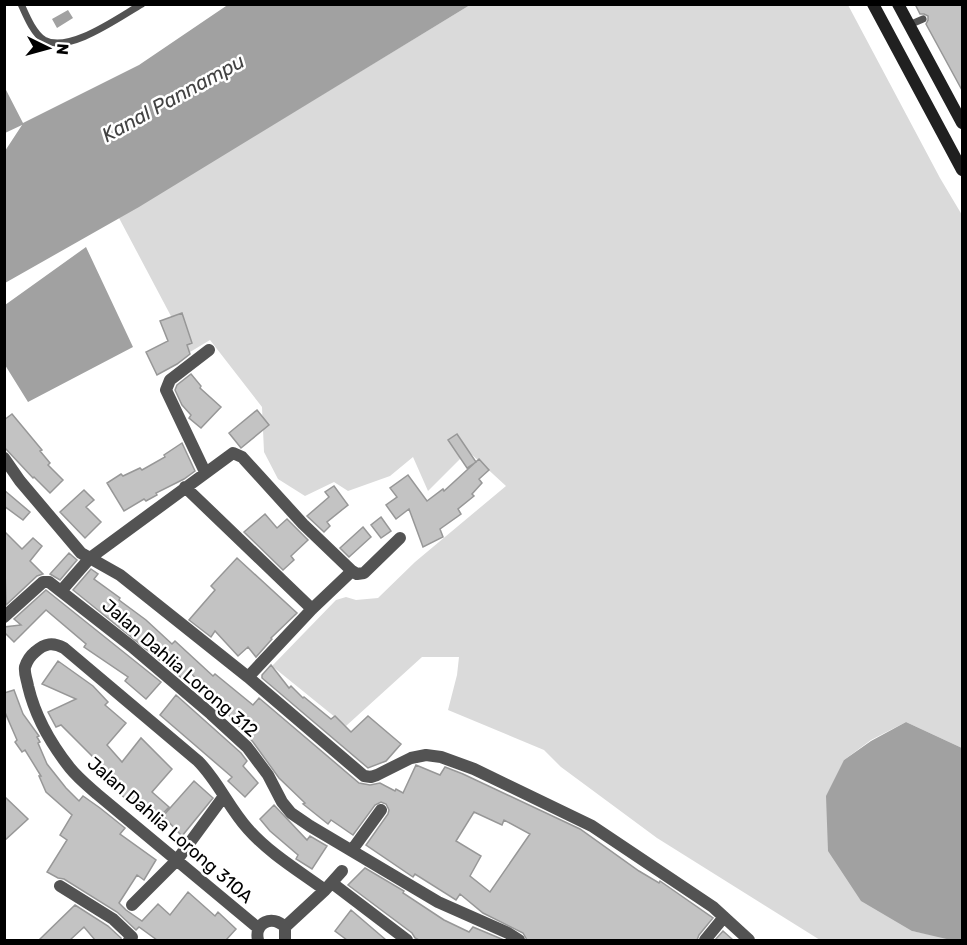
<svg xmlns="http://www.w3.org/2000/svg" width="967" height="945" font-family="Rubik,sans-serif">
<style>
.green{fill:#dadada}
.water{fill:#a1a1a1}
.building{fill:#c3c3c3;stroke:#979797;stroke-width:1.5;fill-rule:evenodd}
.lines{fill:none;stroke-linecap:round;stroke-linejoin:round}
.service{stroke:#535353;stroke-width:7}
.minor{stroke:#535353;stroke-width:12}
.secondary{stroke:#202020;stroke-width:12}
.labels{text-anchor:middle;dominant-baseline:central;stroke-width:5;stroke-linejoin:round;paint-order:stroke}
.street-label{font-size:18px;fill:#000;stroke:#fff}
.water-label{font-size:20px;font-style:italic;fill:#424242;stroke:#fff}
</style>
<rect width="100%" height="100%" fill="#fff"/>
<path class="green" d="M 470,5 L 848,5 L 940,178 L 962,215 L 962,748 L 906,722 L 871,740 L 844,760 L 912,931 L 957,940 L 820,940 L 657,838 L 561,767 L 544,750 L 448,710 L 457,675 L 459,657 L 422,657 L 346,726 L 272,666 L 336,600 L 346,597 L 356,600 L 378,598 L 415,562 L 506,486 L 468,451 L 428,491 L 413,457 L 390,476 L 348,491 L 334,482 L 305,496 L 278,479 L 264,452 L 262,407 L 210,340 L 190,352 L 119,218 Z"/>
<path class="water" d="M 229,4 L 470,5 L 139,207 L 5,283 L 5,151 L 22,125 L 5,133 L 5,88 L 23,123 L 139,65 Z
M 68,10 L 73,18 L 57,28 L 52,19 Z
M 86,247 L 133,347 L 28,402 L 5,365 L 5,305 Z
M 906,722 L 962,748 L 962,940 L 951,940 L 912,931 L 861,901 L 828,851 L 826,796 L 844,760 L 871,741 Z"/>
<path class="building" d="M 915,4 L 963,4 L 963,92 L 926,24 L 928,20 L 928,16 L 924,14 L 920,14 Z
M 182,313 L 192,343 L 187,345 L 190,354 L 177,364 L 157,375 L 146,352 L 168,341 L 160,321 Z
M 191,374 L 201,386 L 200,388 L 221,407 L 201,428 L 189,418 L 191,415 L 182,405 L 175,390 L 177,385 Z
M 257,410 L 269,425 L 241,448 L 229,433 Z
M 12,414 L 42,450 L 40,451 L 50,463 L 48,465 L 63,480 L 50,493 L 34,477 L 33,478 L 4,447 L 4,420 Z
M 457,434 L 476,462 L 467,468 L 448,440 Z
M 182,443 L 195,471 L 184,479 L 156,493 L 157,495 L 146,501 L 144,499 L 124,511 L 107,483 L 121,474 L 123,476 L 140,468 L 142,470 L 165,457 L 164,455 Z
M 479,459 L 489,470 L 479,479 L 482,483 L 472,494 L 474,496 L 458,509 L 461,514 L 440,529 L 443,537 L 423,547 L 409,509 L 396,519 L 386,505 L 397,497 L 390,488 L 408,475 L 427,501 L 443,489 L 444,491 Z
M 334,486 L 348,505 L 327,522 L 330,526 L 324,532 L 307,516 L 329,497 L 325,492 Z
M 4,490 L 30,512 L 23,520 L 4,506 Z
M 84,490 L 94,500 L 86,507 L 101,522 L 85,538 L 60,512 Z
M 265,514 L 277,528 L 287,519 L 308,540 L 291,556 L 294,560 L 283,570 L 244,532 Z
M 381,517 L 391,531 L 381,538 L 371,525 Z
M 363,527 L 371,537 L 349,557 L 340,548 Z
M 4,531 L 22,549 L 33,538 L 42,546 L 30,561 L 43,574 L 37,576 L 6,605 Z
M 69,553 L 77,560 L 60,580 L 50,574 Z
M 237,558 L 297,613 L 271,638 L 272,639 L 256,657 L 248,647 L 238,656 L 215,631 L 211,637 L 189,620 L 215,590 L 211,586 Z
M 91,569 L 98,574 L 94,579 L 120,598 L 119,600 L 146,620 L 172,644 L 175,641 L 213,676 L 215,674 L 253,705 L 259,698 L 359,783 L 370,785 L 380,783 L 395,791 L 396,789 L 403,793 L 416,765 L 440,775 L 445,767 L 463,774 L 580,829 L 639,871 L 659,883 L 660,881 L 713,918 L 699,935 L 697,940 L 527,940 L 523,933 L 483,913 L 460,894 L 456,900 L 415,874 L 413,877 L 366,845 L 388,814 L 389,810 L 386,804 L 381,802 L 375,805 L 353,835 L 331,820 L 328,824 L 303,804 L 305,803 L 279,778 L 253,742 L 190,672 L 183,679 L 73,590 ZM 474,812 L 502,825 L 504,820 L 530,834 L 490,892 L 470,876 L 481,856 L 456,841 Z
M 46,590 L 161,682 L 146,699 L 125,681 L 128,677 L 84,647 L 86,644 L 46,610 L 14,642 L 4,632 L 4,627 L 21,625 L 14,619 Z
M 58,661 L 93,686 L 108,702 L 105,705 L 126,723 L 107,745 L 122,762 L 141,738 L 172,769 L 152,792 L 169,807 L 154,823 L 112,787 L 117,781 L 61,725 L 56,727 L 48,712 L 76,699 L 42,684 Z
M 271,665 L 289,688 L 291,686 L 303,698 L 304,697 L 331,719 L 335,716 L 351,732 L 368,716 L 401,744 L 386,761 L 368,768 L 262,678 L 262,675 Z
M 14,690 L 23,714 L 39,736 L 37,737 L 40,742 L 38,743 L 47,764 L 66,788 L 79,801 L 83,796 L 100,808 L 125,828 L 120,834 L 156,860 L 144,880 L 137,875 L 119,903 L 126,910 L 142,921 L 158,904 L 170,915 L 188,892 L 215,916 L 218,912 L 236,929 L 226,940 L 157,940 L 139,927 L 136,930 L 117,912 L 64,879 L 58,878 L 47,872 L 67,840 L 60,835 L 72,815 L 46,792 L 39,776 L 41,776 L 25,750 L 22,752 L 15,742 L 17,740 L 4,710 L 4,693 Z
M 176,695 L 241,753 L 247,761 L 243,766 L 258,783 L 245,797 L 228,781 L 232,777 L 160,715 Z
M 194,781 L 213,798 L 182,836 L 163,816 Z
M 4,796 L 28,819 L 4,841 Z
M 274,805 L 307,840 L 310,836 L 327,846 L 312,869 L 296,859 L 298,855 L 270,831 L 260,819 Z
M 365,868 L 404,891 L 403,893 L 444,920 L 469,932 L 473,927 L 504,940 L 419,940 L 415,938 L 412,933 L 348,885 Z
M 75,905 L 108,926 L 121,938 L 121,940 L 95,940 L 84,927 L 70,940 L 39,940 Z
M 351,910 L 386,940 L 347,940 L 335,931 Z
M 723,931 L 733,940 L 715,940 Z"/>
<g class="lines">
<path class="service" d="M 21,4 C 26,15 33,33 44,40 C 69,54 119,17 142,4
M 909,25 L 923,19"/>
<path class="minor" d="M 4,458 L 20,481 L 81,553 L 120,575 L 248,677 L 364,776 L 371,777 L 377,775 L 411,758 L 426,755 L 441,757 L 474,769 L 592,826 L 713,907 L 749,940
M 205,472 L 166,390 L 170,380 L 209,350
M 185,487 L 312,609
M 61,591 L 90,558 L 233,453 L 242,457 L 303,524 L 352,571
M 4,617 L 43,582 L 49,582 L 131,646 L 211,714 L 247,747 L 268,775 L 282,802 L 291,813 L 310,826 L 438,902 L 508,933 L 519,940
M 248,677 L 312,609 L 352,571 L 357,574 L 364,573 L 400,538
M 352,850 L 381,810
M 332,883 L 407,940
M 60,886 L 113,919 L 132,937 L 129,940
M 132,905 L 177,860 L 224,796
M 285,927 L 325,890 L 342,871
M 258,928 L 97,794 C 88,786 78,778 70,768 C 51,744 35,716 28,686 C 27,680 24,673 25,667 C 27,661 30,656 35,652 C 45,643 53,642 64,648 L 198,761 C 218,781 229,808 248,829 C 269,853 299,871 325,890
M 258,940 C 254,923 272,914 285,927 L 285,940
M 705,940 L 724,917"/>
<path class="secondary" d="M 873,4 L 962,170
M 898,4 L 962,123"/>
</g>
<g class="labels">
<g class="street-label">
<text transform="translate(180 668) rotate(41)">Jalan Dahlia Lorong 312</text>
<text transform="translate(170 830) rotate(41)">Jalan Dahlia Lorong 310A</text>
</g>
<g class="water-label">
<text transform="translate(173 98) rotate(-29)">Kanal Pannampu</text>
</g>
</g>
<rect width="967" height="945" fill="none" stroke="#000000" stroke-width="12"/>
<g transform="translate(48 48) rotate(95)" stroke="#ffffff" stroke-width="4.5" paint-order="stroke">
<path d="M0-4.5L10 22L0 15L-10 22Z" fill="#000000"/>
<text y="-9" font-size="16" font-weight="bold" text-anchor="middle" fill="#000000">N</text>
</g>
</svg>
